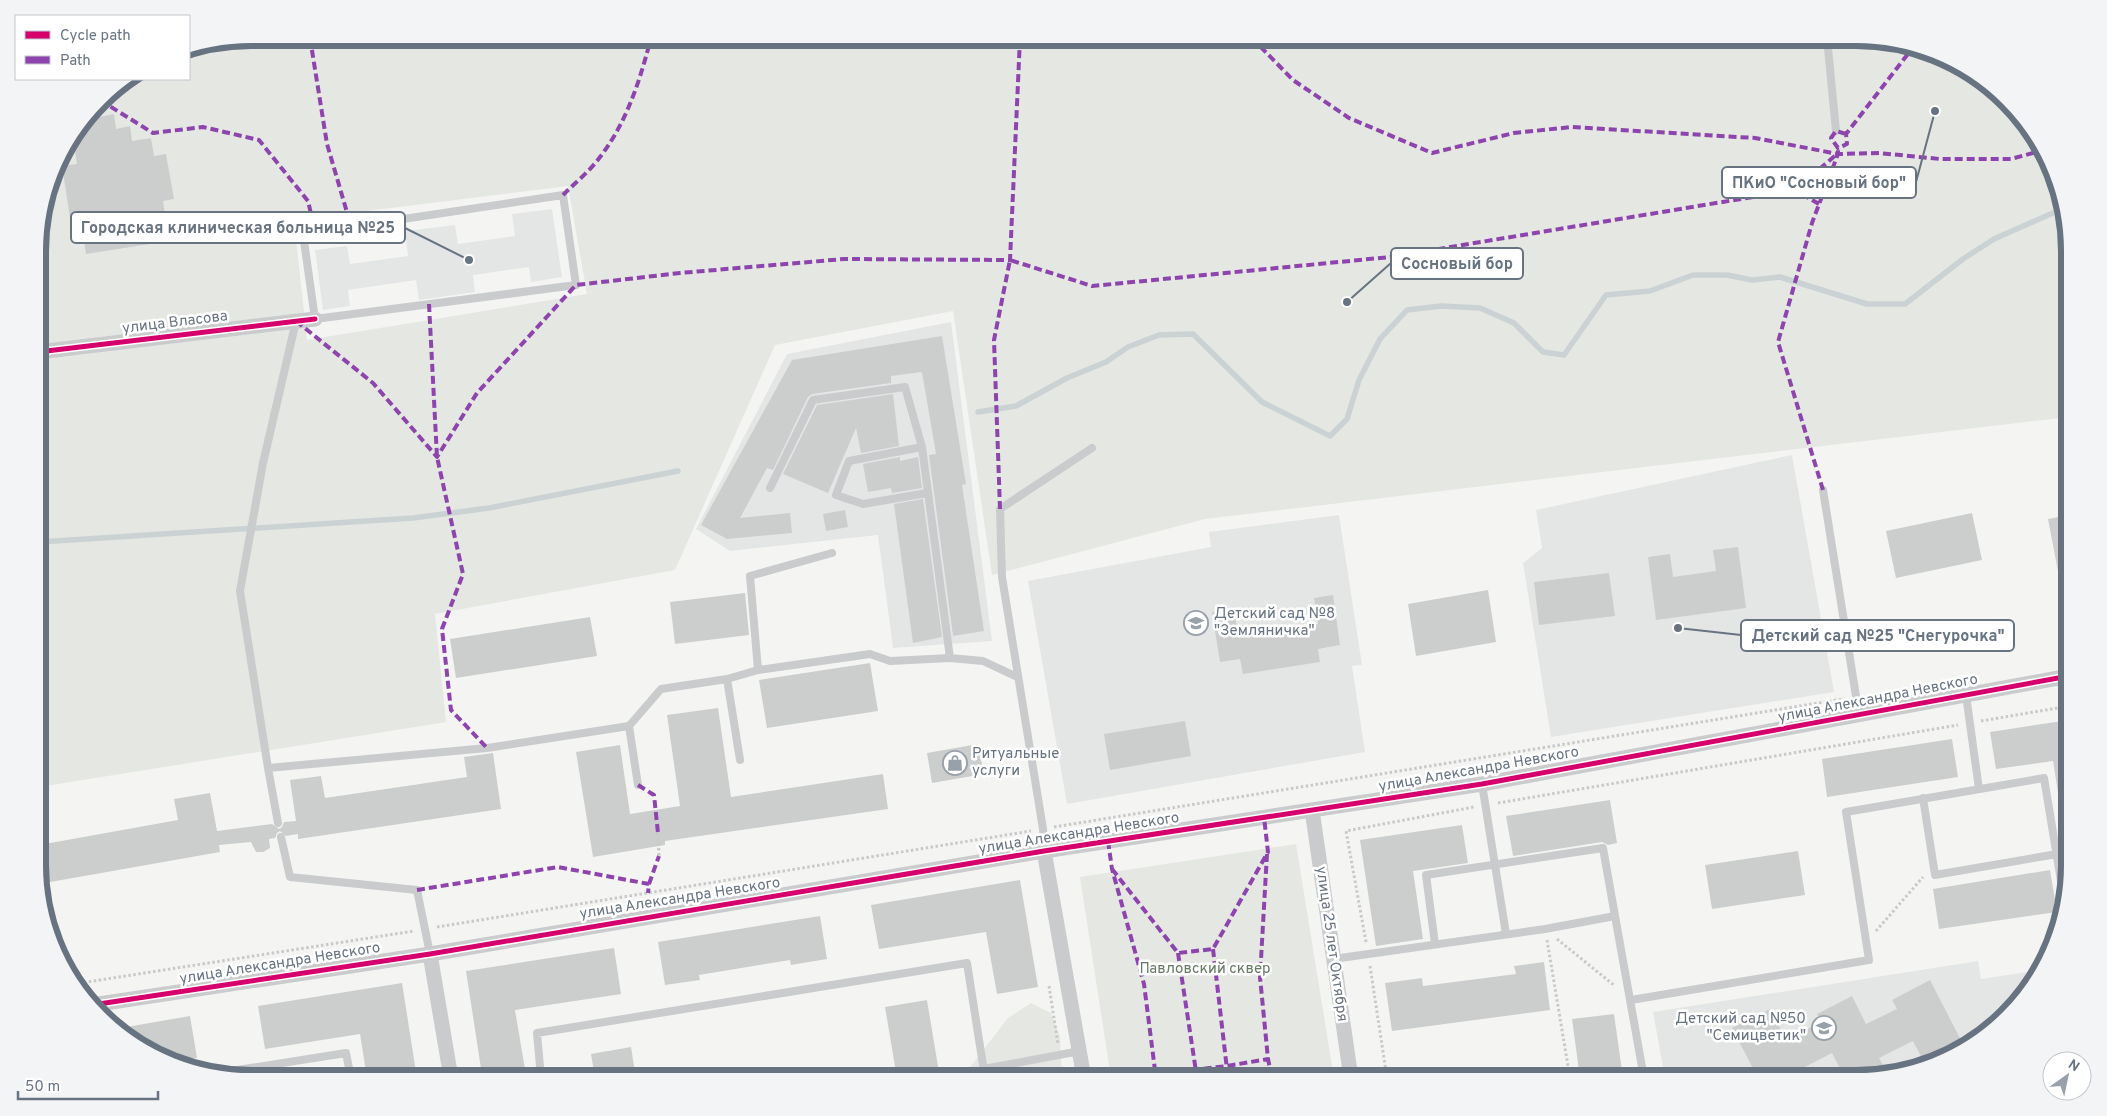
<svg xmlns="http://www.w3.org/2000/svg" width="2107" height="1116" font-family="Overpass,sans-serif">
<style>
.built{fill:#e4e6e6}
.green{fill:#e4e7e2;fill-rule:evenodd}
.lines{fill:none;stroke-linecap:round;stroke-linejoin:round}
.stream{stroke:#cbd2d4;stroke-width:5.5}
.building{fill:#cccece}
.path{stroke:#c8c9c9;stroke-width:3;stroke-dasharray:2.5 2.5;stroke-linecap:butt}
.service{stroke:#cacbcd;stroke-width:8}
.minor{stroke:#cacbcd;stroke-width:15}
.quiet{stroke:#8e44ad;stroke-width:4;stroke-dasharray:8 4;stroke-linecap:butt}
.cycleway-casing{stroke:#fff;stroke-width:8}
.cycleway{stroke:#d6006c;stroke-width:5}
.labels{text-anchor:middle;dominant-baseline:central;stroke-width:5;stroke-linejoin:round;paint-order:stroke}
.street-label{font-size:15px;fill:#677381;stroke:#fff}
.poi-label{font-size:15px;fill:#677381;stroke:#fff;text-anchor:start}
.park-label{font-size:15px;fill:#687965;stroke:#fff}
.rim{fill:none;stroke:#677381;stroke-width:6}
.leader{fill:none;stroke:#677381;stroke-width:2}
.callout-dot{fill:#677381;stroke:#fff;stroke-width:2}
.callout{fill:#fff;stroke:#677381;stroke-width:2}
.callout-label{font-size:16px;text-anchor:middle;font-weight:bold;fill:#677381}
</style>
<rect width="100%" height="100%" fill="#f4f5f3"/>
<path class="built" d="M 552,209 L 562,277 L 531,282 L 529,267 L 473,275 L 475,292 L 419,300 L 416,280 L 348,290 L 350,306 L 323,310 L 315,250 L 347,246 L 350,264 L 408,256 L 405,231 L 455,225 L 458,244 L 515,236 L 512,214 Z
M 951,322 L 992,641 L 893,648 L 878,535 L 730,551 L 696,529 L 787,354 Z
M 1792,455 L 1834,692 L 1551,737 L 1523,563 L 1542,548 L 1536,510 Z
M 1339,515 L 1362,665 L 1352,666 L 1365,752 L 1067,804 L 1028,581 L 1211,547 L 1209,532 Z
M 1978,961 L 1981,979 L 2034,971 L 2036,977 L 2016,1006 L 1974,1043 L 1924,1067 L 1870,1078 L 1665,1078 L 1653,1012 Z"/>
<path class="green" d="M 251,38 L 1856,38 L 1951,60 L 1997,91 L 2033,132 L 2068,223 L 2068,417 L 1205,519 L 992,575 L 953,311 L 775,345 L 675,570 L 435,614 L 446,722 L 39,787 L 38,237 L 60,156 L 110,91 L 129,79 L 189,79 L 189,50 ZM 568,186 L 587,294 L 307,340 L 294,220 Z
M 1296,844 L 1334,1078 L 1111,1078 L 1080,877 Z
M 1031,1003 L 1051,1013 L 1060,1037 L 1062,1078 L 964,1078 L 964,1075 L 1008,1018 Z"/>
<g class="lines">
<path class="stream" d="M 978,412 L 1016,406 L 1067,378 L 1106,362 L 1128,347 L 1159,335 L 1193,334 L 1262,402 L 1330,436 L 1347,419 L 1359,380 L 1380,339 L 1407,310 L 1441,306 L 1480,308 L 1514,323 L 1543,352 L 1564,355 L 1606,295 L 1650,291 L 1693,275 L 1727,275 L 1752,280 L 1780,277 L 1867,304 L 1905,304 L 1963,259 L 1994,239 L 2062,209
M 39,542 L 413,518 L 489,508 L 678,471"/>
</g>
<path class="building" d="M 114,114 L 116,129 L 130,126 L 132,141 L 151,138 L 154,156 L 166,154 L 174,199 L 163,201 L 169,241 L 86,254 L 81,223 L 71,224 L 62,166 L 77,164 L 73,138 L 89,119 Z
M 942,336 L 966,484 L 962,485 L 984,631 L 953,636 L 929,455 L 936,454 L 922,372 L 891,376 L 891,383 L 812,394 L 808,397 L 773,470 L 767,468 L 740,518 L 790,513 L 792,533 L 727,539 L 701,525 L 792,360 Z
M 893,394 L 899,446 L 861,453 L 856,428 L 828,493 L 783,474 L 817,405 Z
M 900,457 L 900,461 L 918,457 L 922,488 L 892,493 L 891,488 L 868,492 L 863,464 Z
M 923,499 L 942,637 L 913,643 L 894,504 Z
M 845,510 L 848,527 L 826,531 L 823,514 Z
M 1972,513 L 1982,560 L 1896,578 L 1886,531 Z
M 2069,515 L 2069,586 L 2061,587 L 2048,519 Z
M 1738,547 L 1746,608 L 1656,620 L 1648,557 L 1670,554 L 1673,577 L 1716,571 L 1713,550 Z
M 1609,573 L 1615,616 L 1539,625 L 1534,582 Z
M 1488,590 L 1496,642 L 1416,656 L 1408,604 Z
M 745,593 L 749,635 L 675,644 L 670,602 Z
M 1333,595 L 1340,645 L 1318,649 L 1320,662 L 1243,674 L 1240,659 L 1220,662 L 1212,612 L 1234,609 L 1238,636 L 1318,624 L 1314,598 Z
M 590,617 L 597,656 L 456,678 L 450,639 Z
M 870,663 L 878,711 L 767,728 L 759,680 Z
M 718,708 L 731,797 L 883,774 L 888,809 L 665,841 L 665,845 L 593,857 L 576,752 L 620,745 L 630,814 L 680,806 L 667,715 Z
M 2069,720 L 2069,811 L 2061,812 L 2053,761 L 1996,769 L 1990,732 Z
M 1185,721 L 1191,756 L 1110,770 L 1104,734 Z
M 1952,739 L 1958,777 L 1827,797 L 1822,759 Z
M 978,744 L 984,774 L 932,783 L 927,753 Z
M 493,753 L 501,809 L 298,839 L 298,834 L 286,836 L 280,831 L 277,833 L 275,838 L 269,839 L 270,848 L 263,852 L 256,852 L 251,842 L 219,845 L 220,852 L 39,884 L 39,845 L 178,820 L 174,799 L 210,793 L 217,831 L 272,824 L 279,829 L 282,827 L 284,822 L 296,821 L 290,780 L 321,776 L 325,798 L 467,777 L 464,757 Z
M 1610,800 L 1617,843 L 1608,845 L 1602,842 L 1513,856 L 1506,816 Z
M 1462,825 L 1468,863 L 1413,871 L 1423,939 L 1376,946 L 1360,840 Z
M 1798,851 L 1805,895 L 1712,909 L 1705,865 Z
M 2050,870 L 2057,912 L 1939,929 L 1933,889 Z
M 1020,880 L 1038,987 L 997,994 L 986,932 L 879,949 L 871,905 Z
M 820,916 L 827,959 L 791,965 L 790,960 L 699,975 L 700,980 L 665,985 L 658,942 Z
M 614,948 L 621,994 L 515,1010 L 525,1069 L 482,1075 L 466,971 Z
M 1544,962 L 1550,1010 L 1392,1031 L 1385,983 L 1422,978 L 1423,986 L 1516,974 L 1514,966 Z
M 1930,980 L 1965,1048 L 1926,1066 L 1913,1041 L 1879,1058 L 1884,1067 L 1862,1078 L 1845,1078 L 1832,1053 L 1801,1069 L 1806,1078 L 1758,1078 L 1732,1028 L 1770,1009 L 1786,1040 L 1821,1022 L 1817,1014 L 1852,996 L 1866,1024 L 1897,1009 L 1892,1000 Z
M 402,983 L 417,1078 L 367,1078 L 360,1034 L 265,1049 L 258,1006 Z
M 927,1000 L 940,1078 L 897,1078 L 885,1007 Z
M 1614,1014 L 1623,1078 L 1580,1078 L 1572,1019 Z
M 190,1016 L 197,1058 L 177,1061 L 156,1056 L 115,1029 Z
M 631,1047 L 636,1078 L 595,1078 L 591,1054 Z"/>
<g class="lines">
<path class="path" d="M 1981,721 L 2069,706
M 1498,803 L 1958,725
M 1054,827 L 1843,699
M 658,833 L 659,856
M 437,927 L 1031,831
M 1876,931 L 1923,877
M 1557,939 L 1615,986
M 1547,940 L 1570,1078
M 1366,942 L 1346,831 L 1474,807
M 1370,966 L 1387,1078
M 74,984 L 414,931
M 1049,986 L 1058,1044
M 1061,1067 L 1063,1078"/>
<path class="service" d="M 1827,38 L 1836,131
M 563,195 L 576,285 L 315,319 L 303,234 Z
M 296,321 L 263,463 L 240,591 L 268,768 L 487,748 L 629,726
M 922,447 L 849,461 L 836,495 L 863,504 L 927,493
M 770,488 L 813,400 L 905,387 L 922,447 L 950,658
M 1823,490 L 1859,715
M 758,670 L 750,576 L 832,553
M 727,679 L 740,760
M 1966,695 L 1979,789
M 268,768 L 278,823
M 1482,784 L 1506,934
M 638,785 L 629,726 L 661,689 L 727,679 L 758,670 L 870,654 L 890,661 L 950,658 L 983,661 L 1017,677
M 1923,798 L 1935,875 L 2057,854
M 281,837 L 290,877 L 417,890 L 430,954
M 1044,851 L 1043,829 L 1002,577 L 1000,509 L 1092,448
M 1435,944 L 1426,875 L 1603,848 L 1615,916
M 1333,959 L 1545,929 L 1615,916 L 1644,1078
M 1631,1000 L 1869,960 L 1846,812 L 2044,778 L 2063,893
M 984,1069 L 1080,1051
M 225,1072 L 346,1053 L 351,1078
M 541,1078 L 537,1033 L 967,963 L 985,1078"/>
<path class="minor" d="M 38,352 L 315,319
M 1312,810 L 1351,1078
M 1044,851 L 1084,1078
M 430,954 L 451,1078
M 92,1005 L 430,954 L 1044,851 L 1482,784 L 2069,676"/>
<path class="quiet" d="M 310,38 L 327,144 L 351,226
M 1252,38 L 1293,80 L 1349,118 L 1432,153 L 1514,133 L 1572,127 L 1755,138 L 1838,154 L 1879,153 L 1940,159 L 2011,159 L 2040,151
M 104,99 L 103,102 L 153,133 L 203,127 L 259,140 L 308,201 L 315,231
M 1846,134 L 1836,131 L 1831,138 L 1838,148 L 1847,144 L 1846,134 L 1911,50
M 563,195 C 575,183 590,171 600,157 C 627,122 640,80 651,38
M 1819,204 L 1795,190 L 1836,155
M 429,304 L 437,457 L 463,574 L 442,629 L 451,710 L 487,748
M 296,321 L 373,383 L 437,457 L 477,393 L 576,285 L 680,273 L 844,259 L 1010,260 L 1020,38
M 1823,490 L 1778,342 L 1812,223 L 1838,154 L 1838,148
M 1000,509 L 994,340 L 1010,260 L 1092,286 L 1390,257 L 1795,190
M 638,785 L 654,795 L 658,833
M 1108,841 L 1112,869 L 1144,984 L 1156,1078
M 1267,854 L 1260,977 L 1268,1059 L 1272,1078
M 1112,869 L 1178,953 L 1213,949 L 1268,852 L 1264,817
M 649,884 L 659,856
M 417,890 L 558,867 L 649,884 L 648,893
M 1213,949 L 1228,1078
M 1178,953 L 1197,1078
M 1156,1074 L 1227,1066 L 1268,1059"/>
<defs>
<path id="cycleway" d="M 38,352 L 315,319
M 92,1005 L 430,954 L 1044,851 L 1482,784 L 2069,676"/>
</defs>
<use href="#cycleway" class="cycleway-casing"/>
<use href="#cycleway" class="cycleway"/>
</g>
<defs>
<symbol id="school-ring" viewBox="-11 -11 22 22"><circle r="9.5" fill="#fff" stroke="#98a0a9" stroke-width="1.5"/><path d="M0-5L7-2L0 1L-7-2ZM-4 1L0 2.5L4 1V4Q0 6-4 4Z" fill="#98a0a9"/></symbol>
<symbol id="shop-ring" viewBox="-11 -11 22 22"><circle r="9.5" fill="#fff" stroke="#98a0a9" stroke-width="1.5"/><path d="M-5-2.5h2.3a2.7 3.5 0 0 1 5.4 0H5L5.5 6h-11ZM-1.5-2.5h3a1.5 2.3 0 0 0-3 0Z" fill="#98a0a9"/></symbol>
</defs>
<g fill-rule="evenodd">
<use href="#school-ring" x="1182" y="609" width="28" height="28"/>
<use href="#shop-ring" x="941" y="749" width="28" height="28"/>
<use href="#school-ring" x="1810" y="1014" width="28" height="28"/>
</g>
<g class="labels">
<g class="street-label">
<text transform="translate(175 323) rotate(-7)">улица Власова</text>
<text transform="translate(1878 699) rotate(-11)">улица Александра Невского</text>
<text transform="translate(1479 770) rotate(-10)">улица Александра Невского</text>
<text transform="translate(1079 834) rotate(-9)">улица Александра Невского</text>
<text transform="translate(680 899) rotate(-9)">улица Александра Невского</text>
<text transform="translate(1331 944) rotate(82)">улица 25 лет Октября</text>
<text transform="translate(280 964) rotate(-9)">улица Александра Невского</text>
</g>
<g class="poi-label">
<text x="1214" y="614">Детский сад №8<tspan x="1214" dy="17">"Земляничка"</tspan></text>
<text x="972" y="754">Ритуальные<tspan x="972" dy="17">услуги</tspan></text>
<text x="1806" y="1019" text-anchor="end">Детский сад №50<tspan x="1806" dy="17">"Семицветик"</tspan></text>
</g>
<g class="park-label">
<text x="1205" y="969">Павловский сквер</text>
</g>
</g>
<path d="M0 0H2107V1116H0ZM251 46H1856A205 205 0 0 1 2061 251V865A205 205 0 0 1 1856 1070H251A205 205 0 0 1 46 865V251A205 205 0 0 1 251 46Z" fill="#f3f4f5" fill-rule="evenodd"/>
<path class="rim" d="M251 46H1856A205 205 0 0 1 2061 251V865A205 205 0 0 1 1856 1070H251A205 205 0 0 1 46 865V251A205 205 0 0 1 251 46Z"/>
<path class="leader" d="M1935 111L1916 182M469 260L405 228M1347 302L1391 263M1678 628L1741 635"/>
<g class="callout-dot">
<circle cx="1935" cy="111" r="5"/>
<circle cx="469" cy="260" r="5"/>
<circle cx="1347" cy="302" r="5"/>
<circle cx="1678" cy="628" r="5"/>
</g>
<g class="callout">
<rect x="1722" y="167" width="194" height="31" rx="5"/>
<rect x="71" y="212" width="334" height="31" rx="5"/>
<rect x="1391" y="248" width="132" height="31" rx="5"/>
<rect x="1741" y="620" width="273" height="31" rx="5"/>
</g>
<g class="callout-label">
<text x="1819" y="188">ПКиО "Сосновый бор"</text>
<text x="238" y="233">Городская клиническая больница №25</text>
<text x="1457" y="269">Сосновый бор</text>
<text x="1878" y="641">Детский сад №25 "Снегурочка"</text>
</g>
<rect x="15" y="15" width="175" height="65" fill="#ffffff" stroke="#c2c7cd"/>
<rect x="25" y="31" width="25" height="8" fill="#d6006c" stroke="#c2c7cd"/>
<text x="60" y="40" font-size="15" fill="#677381">Cycle path</text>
<rect x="25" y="56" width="25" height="8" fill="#8e44ad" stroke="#c2c7cd"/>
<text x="60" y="65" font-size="15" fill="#677381">Path</text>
<g transform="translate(2067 1076) rotate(33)"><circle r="24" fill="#ffffff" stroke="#c2c7cd"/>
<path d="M0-4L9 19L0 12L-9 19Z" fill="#98a0a9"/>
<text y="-8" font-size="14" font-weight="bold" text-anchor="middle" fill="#677381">N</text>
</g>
<path d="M18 1091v8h140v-8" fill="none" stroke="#677381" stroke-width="2.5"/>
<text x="25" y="1091" font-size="15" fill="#677381" stroke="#ffffff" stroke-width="4" paint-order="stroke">50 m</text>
</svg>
